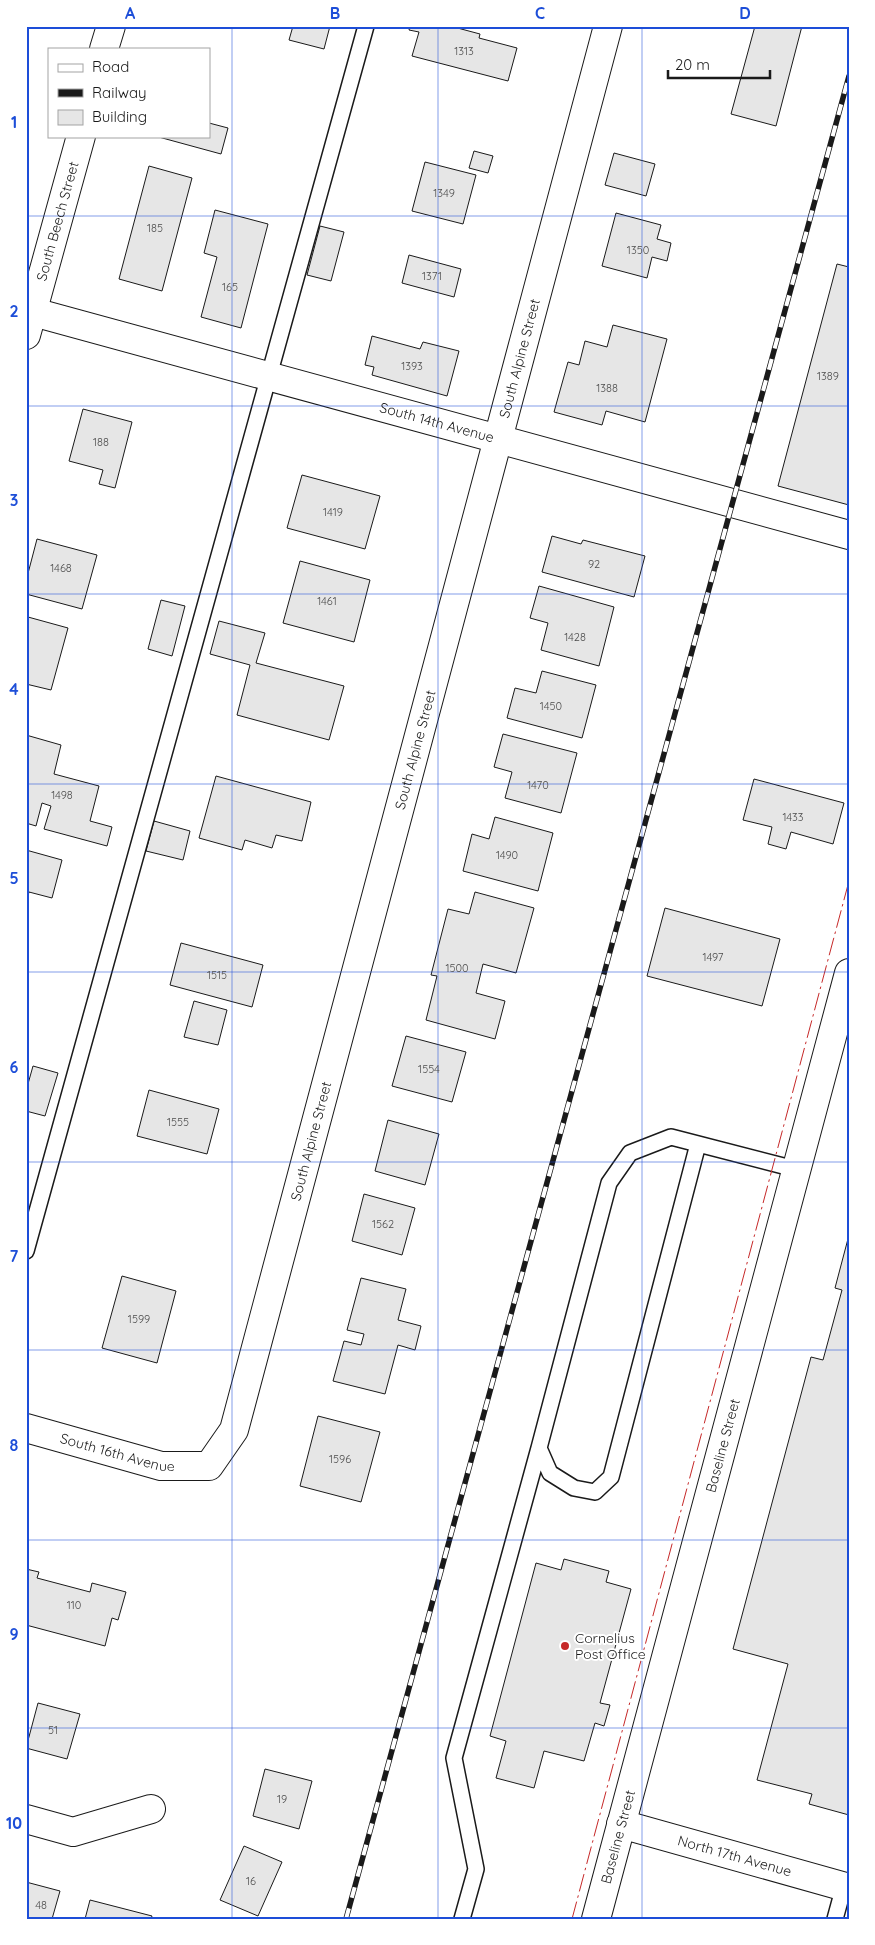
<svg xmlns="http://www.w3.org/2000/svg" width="875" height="1945" font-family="Quicksand,sans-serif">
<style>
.building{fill:#e6e6e6;stroke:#1a1a1a}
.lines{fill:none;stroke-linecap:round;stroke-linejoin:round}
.service-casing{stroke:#1a1a1a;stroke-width:18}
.minor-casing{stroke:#1a1a1a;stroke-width:30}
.trunk-casing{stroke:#1a1a1a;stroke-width:30}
.service{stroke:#fff;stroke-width:15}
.minor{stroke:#fff;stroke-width:28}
.trunk{stroke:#fff;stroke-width:28}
.rail-casing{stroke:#1a1a1a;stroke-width:5.5}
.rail{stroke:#fff;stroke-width:4;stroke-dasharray:11;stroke-linecap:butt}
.power{stroke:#c62828;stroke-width:1;stroke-dasharray:18 4 2.5 4;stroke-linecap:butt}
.grid{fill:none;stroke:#1d4ed8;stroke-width:1;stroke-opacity:0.55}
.poi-dot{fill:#c62828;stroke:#fff;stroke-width:2}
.labels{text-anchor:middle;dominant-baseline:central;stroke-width:4;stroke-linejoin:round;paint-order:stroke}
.number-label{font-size:11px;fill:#4d4d4d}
.street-label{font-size:14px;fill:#1a1a1a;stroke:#fff}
.poi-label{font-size:14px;fill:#1a1a1a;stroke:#fff;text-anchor:start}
.neatline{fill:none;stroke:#1d4ed8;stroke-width:2}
.grid-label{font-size:16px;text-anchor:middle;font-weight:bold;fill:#1d4ed8}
</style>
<rect width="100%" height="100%" fill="#fff"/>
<path class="building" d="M 293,26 L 330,26 L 324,49 L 289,40 Z
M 410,26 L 450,26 L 480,34 L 479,38 L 517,48 L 508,81 L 412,56 L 419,32 L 409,30 Z
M 755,26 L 802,26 L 776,126 L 731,114 Z
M 209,123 L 228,128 L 221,154 L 155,136 L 209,136 Z
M 474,151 L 493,156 L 488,173 L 469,168 Z
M 614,153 L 655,164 L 646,196 L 605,185 Z
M 425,162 L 476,175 L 463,224 L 412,211 Z
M 149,166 L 192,178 L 162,291 L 119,279 Z
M 215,210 L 268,224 L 241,328 L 201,317 L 217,257 L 204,253 Z
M 616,213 L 661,225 L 657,239 L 671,243 L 667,261 L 652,257 L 647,278 L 602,266 Z
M 320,226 L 344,232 L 331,281 L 307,275 Z
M 409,255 L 461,269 L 454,297 L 402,283 Z
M 837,264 L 849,267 L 849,505 L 778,486 Z
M 613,325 L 667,339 L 645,422 L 606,411 L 602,425 L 554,412 L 568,362 L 579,365 L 585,341 L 607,347 Z
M 372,336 L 420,349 L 423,342 L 459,351 L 447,396 L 372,375 L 374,367 L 365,365 Z
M 83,409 L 132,422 L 115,488 L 99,484 L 103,470 L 69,461 Z
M 302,475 L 380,496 L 365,549 L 287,528 Z
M 552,536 L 581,544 L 583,540 L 645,556 L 634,597 L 542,572 Z
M 37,539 L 97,555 L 82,609 L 26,594 L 26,581 Z
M 300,561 L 370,580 L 354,642 L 283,623 Z
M 539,586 L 614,607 L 599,666 L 541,650 L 548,623 L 530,618 Z
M 161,600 L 185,606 L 172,656 L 148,649 Z
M 28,617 L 68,628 L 51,690 L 26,684 Z
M 219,621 L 265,633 L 256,663 L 344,686 L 329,740 L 237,715 L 250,665 L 210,654 Z
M 542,671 L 596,685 L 582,738 L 507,718 L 515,688 L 536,693 Z
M 503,734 L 577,753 L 561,813 L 505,798 L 512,772 L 494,767 Z
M 26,735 L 61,745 L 54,774 L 99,786 L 90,821 L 112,827 L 107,846 L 44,829 L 51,806 L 42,803 L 36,826 L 26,823 Z
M 216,776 L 311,802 L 302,841 L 276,835 L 272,848 L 245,840 L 242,850 L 199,838 Z
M 754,779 L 844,803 L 833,844 L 791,832 L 786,849 L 768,844 L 772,827 L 743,820 Z
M 495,817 L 553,833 L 538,891 L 463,871 L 472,834 L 489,839 Z
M 154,821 L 190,831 L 183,860 L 146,851 Z
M 26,850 L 62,860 L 52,898 L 29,892 L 26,903 Z
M 475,892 L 534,908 L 516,973 L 483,964 L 476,993 L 505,1001 L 495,1039 L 426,1020 L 437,976 L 431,975 L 448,909 L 469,914 Z
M 665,908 L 780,939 L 762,1006 L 647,976 Z
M 181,943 L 263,965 L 252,1007 L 170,985 Z
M 194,1001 L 227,1010 L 218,1045 L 184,1037 Z
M 406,1036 L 466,1052 L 452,1102 L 392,1086 Z
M 33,1066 L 58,1073 L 45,1116 L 26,1111 L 26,1091 Z
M 149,1090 L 219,1109 L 207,1154 L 137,1136 Z
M 388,1120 L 439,1134 L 425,1185 L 375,1171 Z
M 364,1194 L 415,1208 L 402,1255 L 352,1241 Z
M 849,1235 L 849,1815 L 809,1804 L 812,1794 L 757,1780 L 788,1664 L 733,1649 L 811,1357 L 823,1360 L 842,1290 L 835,1288 Z
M 122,1276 L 176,1291 L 157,1363 L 102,1348 Z
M 361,1278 L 406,1289 L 398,1320 L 421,1326 L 415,1350 L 398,1345 L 385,1394 L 333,1381 L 344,1341 L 361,1345 L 364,1334 L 347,1330 Z
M 318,1416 L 380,1432 L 361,1502 L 300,1486 Z
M 564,1559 L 609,1571 L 606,1582 L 631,1589 L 600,1703 L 610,1705 L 604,1726 L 595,1723 L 584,1761 L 544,1751 L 534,1788 L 496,1778 L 506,1741 L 490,1736 L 536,1563 L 561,1570 Z
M 26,1569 L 39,1572 L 37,1578 L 90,1592 L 92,1583 L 126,1592 L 118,1620 L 112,1618 L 105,1646 L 26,1625 Z
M 38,1703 L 80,1714 L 67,1759 L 26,1748 Z
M 265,1769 L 312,1781 L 299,1829 L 253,1816 Z
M 244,1846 L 282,1862 L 258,1916 L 220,1900 Z
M 26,1882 L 60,1891 L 52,1919 L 26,1919 Z
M 90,1900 L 152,1916 L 151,1919 L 85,1919 Z"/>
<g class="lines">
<defs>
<path id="service" d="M 698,1144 L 611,1477 L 595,1492 L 574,1488 L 550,1473 L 539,1448 L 609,1183 L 630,1153 L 671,1137 L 795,1169
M 26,1251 L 366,26
M 462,1919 L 476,1869 L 454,1758 L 539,1448
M 835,1919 L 844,1886"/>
<g id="minor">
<path d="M 104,49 L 111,26"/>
<path id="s1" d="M 26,310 L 849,535"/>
<path id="s2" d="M 26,335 L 81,136"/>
<path id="s3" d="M 26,1428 L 161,1466 L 209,1466 L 234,1430 L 608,26"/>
<path d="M 26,1819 L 73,1832 L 151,1809"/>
<path id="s4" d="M 621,1824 L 849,1888"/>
</g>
<g id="trunk">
<path id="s5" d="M 596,1919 L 849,973"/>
</g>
</defs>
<use href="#service" class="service-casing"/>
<use href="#minor" class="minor-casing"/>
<use href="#trunk" class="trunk-casing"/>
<use href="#service" class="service"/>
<use href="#minor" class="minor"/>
<use href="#trunk" class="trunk"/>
<defs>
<path id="rail" d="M 346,1919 L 849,76"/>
</defs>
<use href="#rail" class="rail-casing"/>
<use href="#rail" class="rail"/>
<path class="power" d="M 572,1919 L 849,881"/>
</g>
<path class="grid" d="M 232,26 L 232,1919M 438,26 L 438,1919M 642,26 L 642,1919M 26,216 L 849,216M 26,406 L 849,406M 26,594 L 849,594M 26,784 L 849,784M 26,972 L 849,972M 26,1162 L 849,1162M 26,1350 L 849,1350M 26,1540 L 849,1540M 26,1728 L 849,1728"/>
<circle class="poi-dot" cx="565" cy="1646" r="5"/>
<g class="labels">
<g class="number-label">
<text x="464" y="51">1313</text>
<text x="444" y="193">1349</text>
<text x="155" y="228">185</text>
<text x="638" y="250">1350</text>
<text x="432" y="276">1371</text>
<text x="230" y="287">165</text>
<text x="412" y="366">1393</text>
<text x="828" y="376">1389</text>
<text x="607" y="388">1388</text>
<text x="101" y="442">188</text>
<text x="333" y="512">1419</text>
<text x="594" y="564">92</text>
<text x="61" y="568">1468</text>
<text x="327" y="601">1461</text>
<text x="575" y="637">1428</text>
<text x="551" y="706">1450</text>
<text x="538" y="785">1470</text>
<text x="62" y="795">1498</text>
<text x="793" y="817">1433</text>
<text x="507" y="855">1490</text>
<text x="713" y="957">1497</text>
<text x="457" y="968">1500</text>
<text x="217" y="975">1515</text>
<text x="429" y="1069">1554</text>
<text x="178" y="1122">1555</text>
<text x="383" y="1224">1562</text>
<text x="139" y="1319">1599</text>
<text x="340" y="1459">1596</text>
<text x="74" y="1605">110</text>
<text x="53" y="1730">51</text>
<text x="282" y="1799">19</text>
<text x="251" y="1881">16</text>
<text x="41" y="1905">48</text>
</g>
<g class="street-label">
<text stroke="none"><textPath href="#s2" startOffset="118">South Beech Street</textPath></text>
<text stroke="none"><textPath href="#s3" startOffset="1341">South Alpine Street</textPath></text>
<text stroke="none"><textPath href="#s1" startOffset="426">South 14th Avenue</textPath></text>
<text stroke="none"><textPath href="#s3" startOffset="936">South Alpine Street</textPath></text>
<text stroke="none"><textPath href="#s3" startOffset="531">South Alpine Street</textPath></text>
<text stroke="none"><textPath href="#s5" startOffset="490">Baseline Street</textPath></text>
<text stroke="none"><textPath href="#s3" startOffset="95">South 16th Avenue</textPath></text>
<text stroke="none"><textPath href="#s5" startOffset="85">Baseline Street</textPath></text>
<text stroke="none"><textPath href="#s4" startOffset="118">North 17th Avenue</textPath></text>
</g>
<g class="poi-label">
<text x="575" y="1638">Cornelius<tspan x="575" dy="16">Post Office</tspan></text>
</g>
</g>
<rect width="875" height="1945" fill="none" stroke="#ffffff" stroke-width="55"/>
<rect x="48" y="48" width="162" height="90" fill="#ffffff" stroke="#a3a3a3"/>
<rect x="58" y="64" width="25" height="8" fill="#ffffff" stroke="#a3a3a3"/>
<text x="92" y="72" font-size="15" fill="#1a1a1a">Road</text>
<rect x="58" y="89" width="25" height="8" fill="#1a1a1a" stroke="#a3a3a3"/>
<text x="92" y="98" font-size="15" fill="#1a1a1a">Railway</text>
<rect x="58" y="110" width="25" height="15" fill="#e6e6e6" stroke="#a3a3a3"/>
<text x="92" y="122" font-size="15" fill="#1a1a1a">Building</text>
<path d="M668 70v8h102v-8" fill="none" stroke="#1a1a1a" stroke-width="2.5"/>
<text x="675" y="70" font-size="15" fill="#1a1a1a" stroke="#ffffff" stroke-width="4" paint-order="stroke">20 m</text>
<rect x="28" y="28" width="820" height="1890" class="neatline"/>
<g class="grid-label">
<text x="130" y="19">A</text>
<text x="335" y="19">B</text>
<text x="540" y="19">C</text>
<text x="745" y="19">D</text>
<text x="14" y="128">1</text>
<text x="14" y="317">2</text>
<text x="14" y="506">3</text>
<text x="14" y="695">4</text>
<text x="14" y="884">5</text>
<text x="14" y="1073">6</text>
<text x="14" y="1262">7</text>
<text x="14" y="1451">8</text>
<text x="14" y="1640">9</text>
<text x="14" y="1829">10</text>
</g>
</svg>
